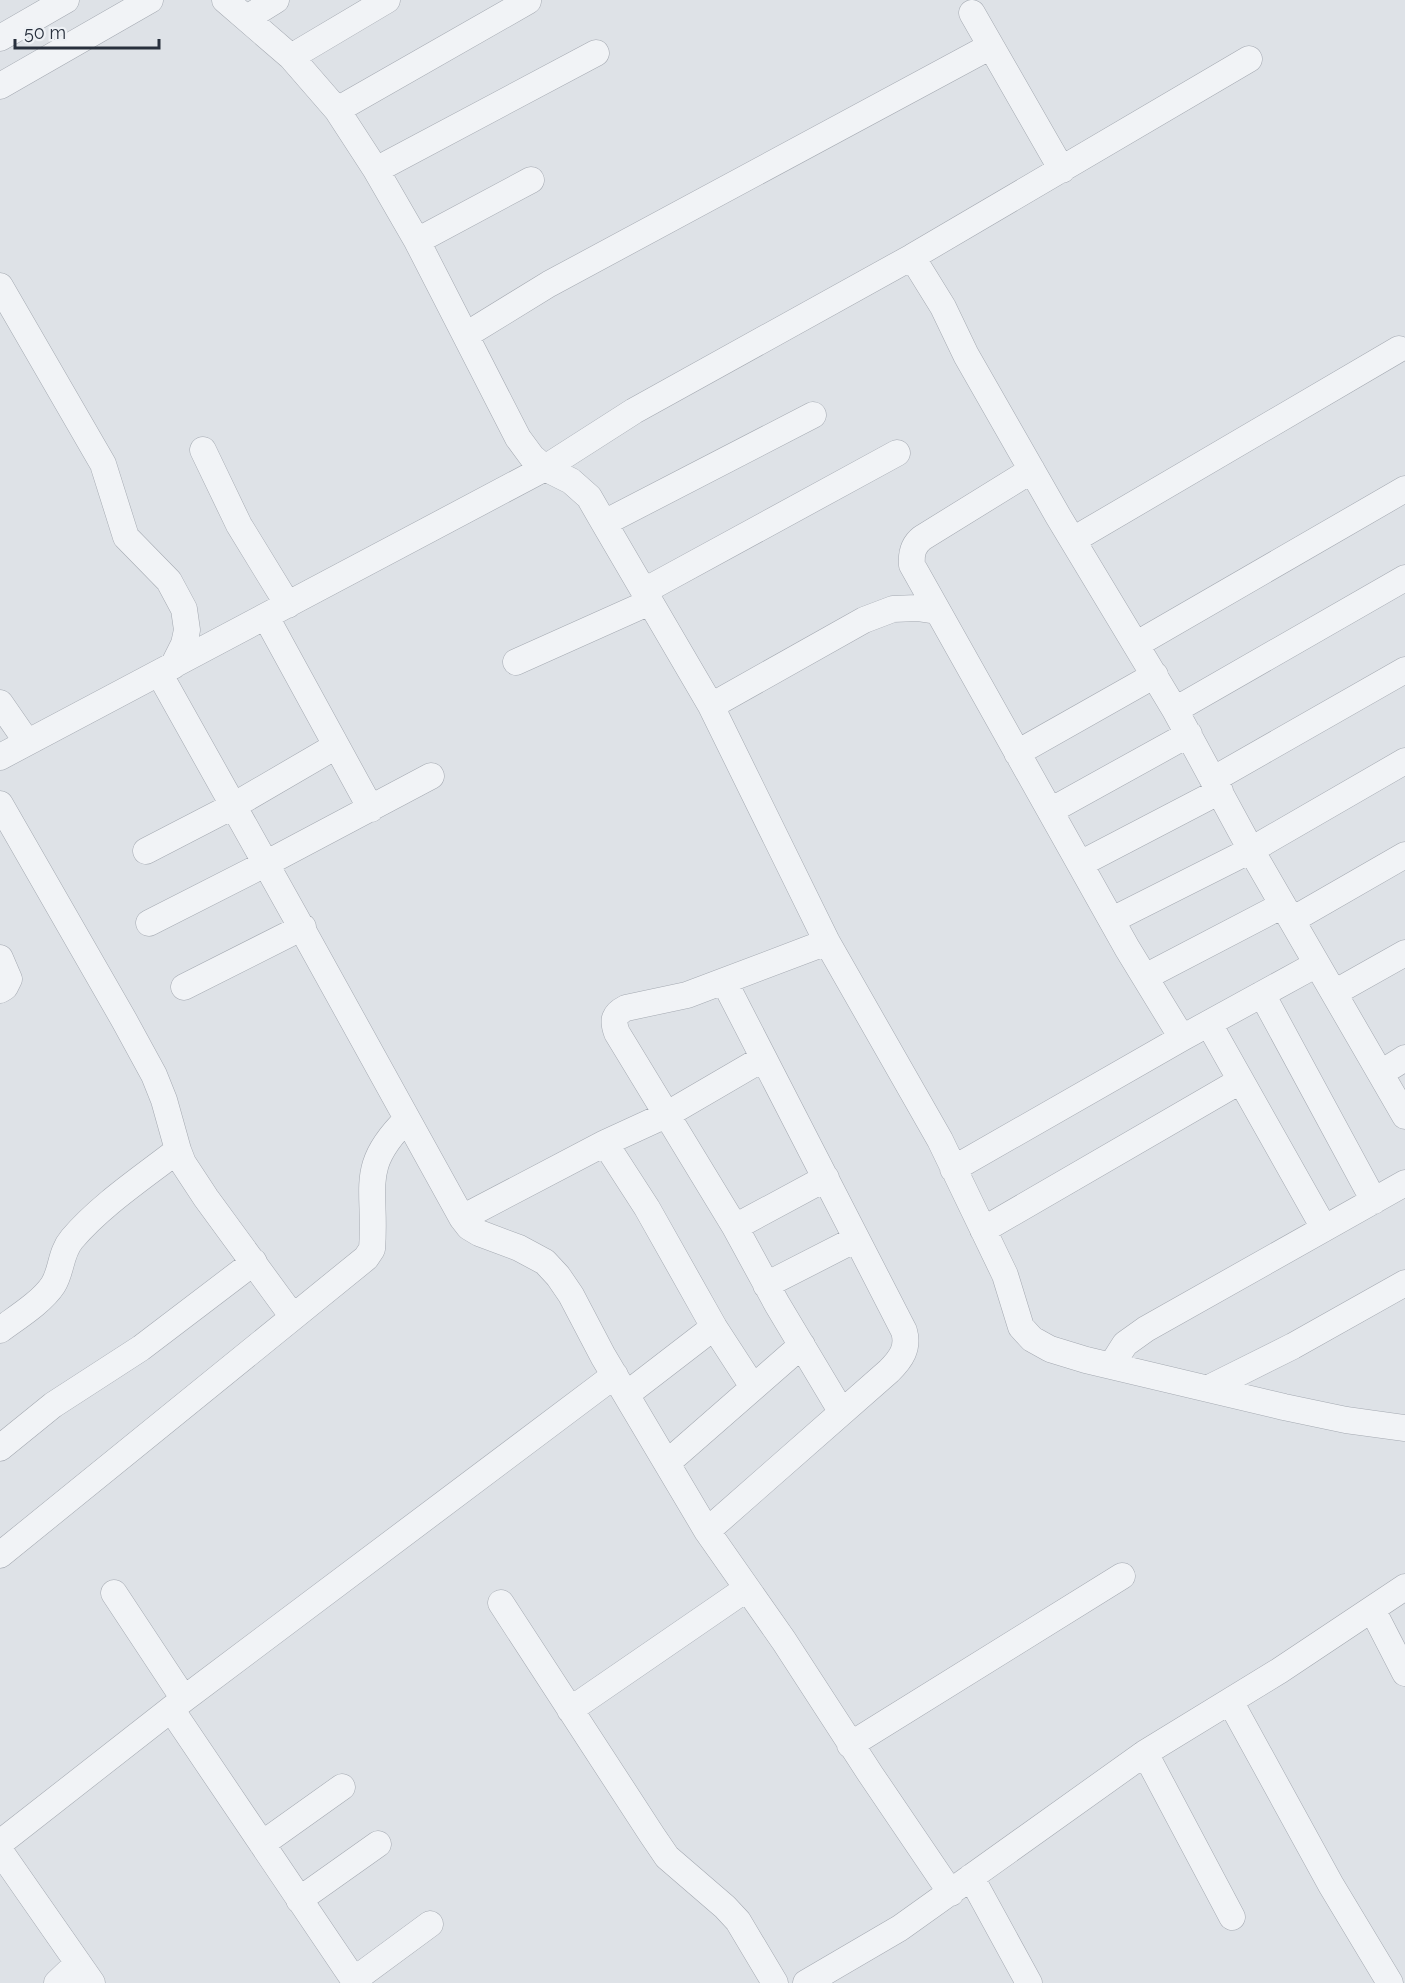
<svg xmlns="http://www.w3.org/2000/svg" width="1405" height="1983" font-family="Raleway,sans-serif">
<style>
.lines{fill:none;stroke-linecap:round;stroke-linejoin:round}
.minor-casing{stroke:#a4a9b1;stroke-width:27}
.minor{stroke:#f1f3f6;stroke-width:26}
</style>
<rect width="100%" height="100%" fill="#dee2e7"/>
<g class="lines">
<defs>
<path id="minor" d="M 225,0 L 291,57 L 337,110 L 376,170 L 417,241 L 518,438 L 532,457 L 545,468 L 571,481 L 589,497 L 604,523 L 711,706 L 827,942 L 940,1140 L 1005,1275 L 1021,1327 L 1032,1339 L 1050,1349 L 1086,1360 L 1284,1407 L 1346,1420 L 1405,1428
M 972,13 L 1062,170
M 247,18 L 276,0
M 0,38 L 66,0
M 291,57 L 387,0
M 0,86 L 150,0
M 337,110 L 528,1
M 376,170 L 596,53
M 417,241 L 531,180
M 912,257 L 943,307 L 966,355 L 1058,516 L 1175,710 L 1251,850 L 1405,1116
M 0,286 L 103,464 L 126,537 L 169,581 L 184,609 L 187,630 L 184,644 L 173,666
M 466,335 L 549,284 L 991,46
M 203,450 L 239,525 L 288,605
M 1032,470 L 922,538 C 913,545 911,554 912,565 L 1127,948 L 1182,1038
M 604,523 L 813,415
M 1073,540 L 1399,349
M 644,591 L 897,453
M 266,617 L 371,809
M 1137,644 L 1405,489
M 516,662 L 650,602
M 159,673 C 261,854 362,1036 462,1218 L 469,1227 L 479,1233 L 519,1248 L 545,1262 L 558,1276 L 571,1295 L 603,1356 L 707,1531 L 784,1641 L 871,1775 L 951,1893
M 0,703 L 27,742
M 711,706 L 864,620 L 893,609 L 917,608 L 937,611
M 1175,710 L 1405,578
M 1017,753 L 1155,675
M 0,757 L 545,468 L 634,411 L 912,257 L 1249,59
M 1214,779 L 1405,670
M 0,804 L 124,1020 L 154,1075 L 164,1100 L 178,1150 L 183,1163 L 206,1198 L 293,1317
M 1050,811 L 1189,734
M 146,851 L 233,806 L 336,746
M 1080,864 L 1220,791
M 1112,920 L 1251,850 L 1405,761
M 1292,920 L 1405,855
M 149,923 L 267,863 L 431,776
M 827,942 L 687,995 L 626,1008 C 614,1014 612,1020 617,1033 L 735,1227 L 777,1304 L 841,1411
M 0,958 L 9,979 L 5,987 L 0,990
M 1145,977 L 1283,905
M 184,987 L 303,927
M 1334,993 L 1405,953
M 1262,994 L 1374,1201
M 1209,1024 L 1324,1228
M 1381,1073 L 1405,1058
M 605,1143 L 647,1208 L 714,1327 L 753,1387
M 953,1169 L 1182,1038 L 1317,964
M 462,1218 L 605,1143 L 666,1115 L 762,1059
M 735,1227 L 826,1178
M 983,1230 L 1240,1081
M 766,1285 L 856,1239
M 0,1330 C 16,1318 42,1302 53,1285 C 62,1271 60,1253 72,1239 C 101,1205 142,1178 178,1150
M 1111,1366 L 1125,1344 L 1146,1329 L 1405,1183
M 1209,1388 L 1293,1346 L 1405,1283
M 627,1394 L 714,1327
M 0,1448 L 53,1405 L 141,1348 L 254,1262
M 667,1463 L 802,1345
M 707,1531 L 889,1371 C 901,1359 909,1348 904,1331 L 724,981
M 0,1555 L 366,1258 L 372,1249 C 377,1188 357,1168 407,1119
M 114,1593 L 184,1699
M 501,1603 L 652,1835 L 667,1857 L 725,1907 L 738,1921 L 775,1983
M 1372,1609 L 1405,1673
M 1230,1701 L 1331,1885 L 1390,1983
M 171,1709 L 356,1983
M 570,1710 L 746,1589
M 850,1745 L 1122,1576
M 1145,1753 L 1232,1917
M 0,1843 L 184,1699 L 615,1375
M 262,1844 L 342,1787
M 0,1851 L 92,1983
M 971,1877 L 1029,1983
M 299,1900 L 378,1844
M 354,1980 L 430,1924
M 57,1983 L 78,1963
M 806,1983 L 900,1928 L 1145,1753 L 1279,1671 L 1405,1587"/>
</defs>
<use href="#minor" class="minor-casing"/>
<use href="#minor" class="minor"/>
</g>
<path d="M15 39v9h144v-9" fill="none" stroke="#28303d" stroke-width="3"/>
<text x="24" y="39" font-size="18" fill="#28303d" stroke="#eef1f5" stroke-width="4.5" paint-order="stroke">50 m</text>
</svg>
